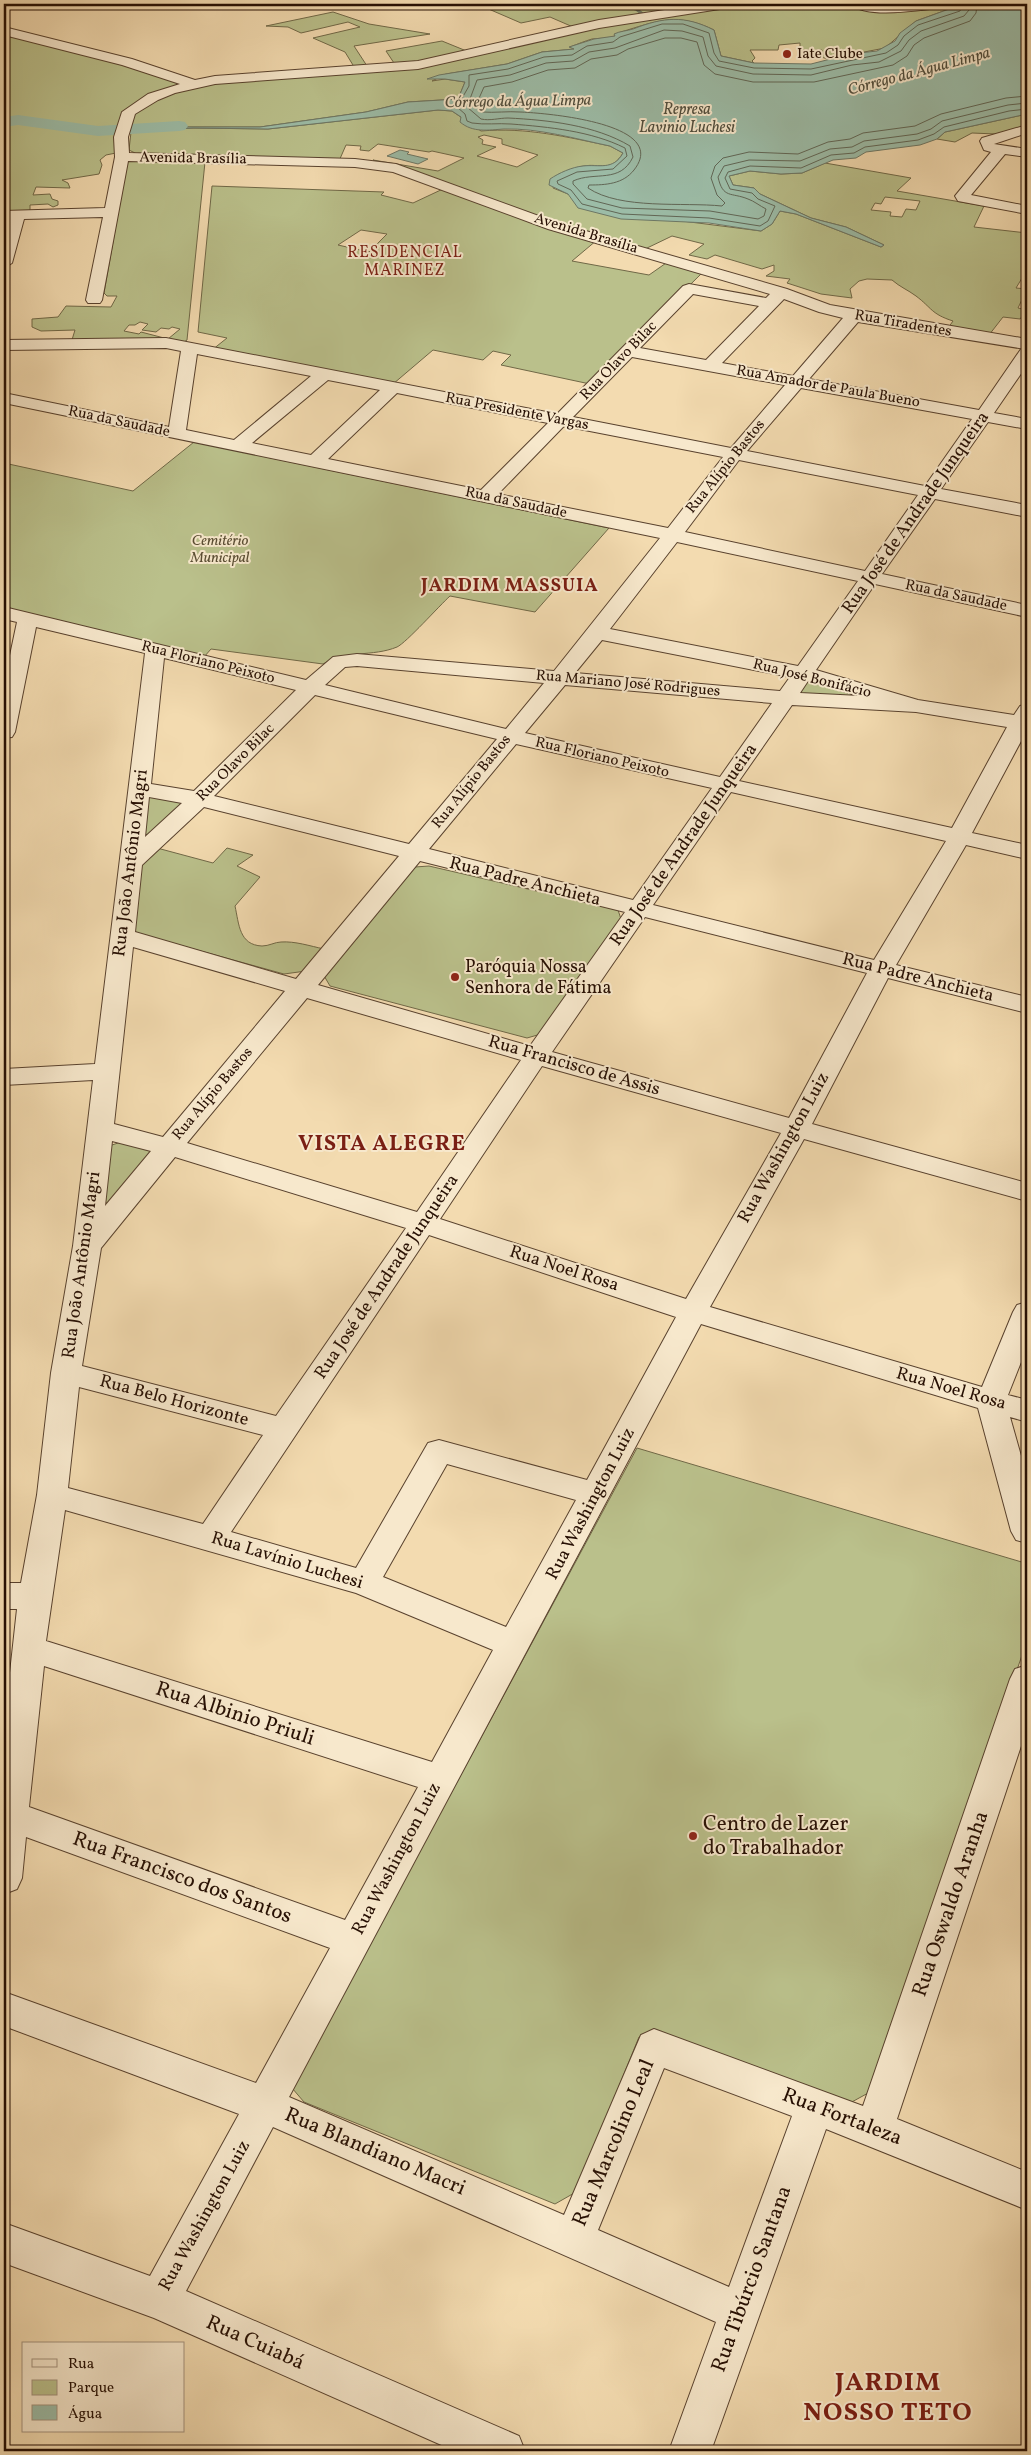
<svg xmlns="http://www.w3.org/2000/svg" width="1031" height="2455" font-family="Vollkorn,serif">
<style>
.green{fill:#bac08b;stroke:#706847;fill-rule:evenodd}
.water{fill:#9cbca7;stroke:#6d7765}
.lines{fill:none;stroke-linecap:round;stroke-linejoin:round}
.shore{stroke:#616655;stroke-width:1}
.stream{stroke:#6d7765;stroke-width:3}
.river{fill:#9cbca7;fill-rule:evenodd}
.minor-casing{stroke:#59422e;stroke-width:2}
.minor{fill:#f7e8cc;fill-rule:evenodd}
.poi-dot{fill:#8f2418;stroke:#f7e8cc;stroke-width:2}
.labels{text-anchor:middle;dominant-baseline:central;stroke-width:4;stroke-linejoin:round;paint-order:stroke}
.far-poi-label{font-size:15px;fill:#260f03;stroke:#f7e8cc;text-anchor:start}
.far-street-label{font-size:15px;fill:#260f03;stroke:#f7e8cc}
.far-park-label{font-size:15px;font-style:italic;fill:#5a4d33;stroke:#f7e8cc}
.far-water-label{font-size:16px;font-style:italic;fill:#4f4c3c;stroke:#f7e8cc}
.far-neighbourhood-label{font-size:16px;letter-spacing:1px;fill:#7a1f14;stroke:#f7e8cc}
.street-label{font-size:18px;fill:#260f03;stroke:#f7e8cc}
.poi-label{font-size:18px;fill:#260f03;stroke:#f7e8cc;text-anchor:start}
.far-district-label{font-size:19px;font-weight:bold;letter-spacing:1px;fill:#7a1f14;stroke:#f7e8cc}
.near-street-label{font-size:21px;fill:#260f03;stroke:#f7e8cc}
.near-poi-label{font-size:21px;fill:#260f03;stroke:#f7e8cc;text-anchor:start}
.district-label{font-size:22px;font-weight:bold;letter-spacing:1px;fill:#7a1f14;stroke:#f7e8cc}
.near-district-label{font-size:26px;font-weight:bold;letter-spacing:1px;fill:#7a1f14;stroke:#f7e8cc}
</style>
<rect width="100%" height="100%" fill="#f3dbb0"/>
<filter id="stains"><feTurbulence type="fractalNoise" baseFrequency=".004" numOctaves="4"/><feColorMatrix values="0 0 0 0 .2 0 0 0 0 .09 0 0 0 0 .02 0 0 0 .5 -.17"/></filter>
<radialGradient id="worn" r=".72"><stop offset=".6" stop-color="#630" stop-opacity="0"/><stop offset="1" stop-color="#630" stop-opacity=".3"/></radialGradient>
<path class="green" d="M 477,4 L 709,4 L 573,27 L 550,17 L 521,23 Z
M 734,4 L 849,4 L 875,10 L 963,4 L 916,21 L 885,48 L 828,59 L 821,57 L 822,50 L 800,50 L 800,43 L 779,45 L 778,50 L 750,50 L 755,58 L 752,61 L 754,63 L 721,56 L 714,30 C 677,12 657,21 621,32 C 617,33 616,36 612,37 C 605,39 599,38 592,39 C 585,41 578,44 570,47 L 575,49 L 542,52 L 507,64 L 446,74 L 432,81 L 445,79 L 465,82 L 458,99 L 408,102 L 366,112 L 260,127 L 132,127 L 134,112 L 174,91 L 216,82 L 358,73 L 601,25 Z
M 333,12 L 369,24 L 430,34 L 354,46 L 369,69 L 356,70 L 345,52 L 313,38 L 360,27 L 348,22 L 301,33 L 288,27 L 266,26 Z
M 4,33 L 125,63 L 183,84 L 133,105 L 116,153 L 106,155 L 100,160 L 102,165 L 99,174 L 62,180 L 68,183 L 70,188 L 36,187 L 33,195 L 50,194 L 52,199 L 58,201 L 58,205 L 53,207 L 48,204 L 30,205 L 30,211 L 4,213 Z
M 442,41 L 469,52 L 396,66 L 386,51 Z
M 438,110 L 452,111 L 481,131 C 526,127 567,137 610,146 L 623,153 C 611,173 600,163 584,166 C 575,167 565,172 557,175 L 553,188 L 568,194 L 682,221 L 761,231 L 772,224 L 780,211 L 796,214 L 881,247 L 884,245 L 846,227 L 811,218 L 760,194 L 754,188 L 733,185 L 729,176 L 750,171 L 781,174 L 802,173 L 825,163 L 911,178 L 897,191 L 984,206 L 974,227 L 1027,233 L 1027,270 L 1016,288 L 1027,289 L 1018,308 L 1027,310 L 1020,319 L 1003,317 L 989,335 L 948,328 L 953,321 C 931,314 932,308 916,296 C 908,290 900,287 892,280 L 867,279 L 859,281 L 850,289 L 852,298 L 821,294 L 787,283 L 790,279 L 766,276 L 774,271 L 774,265 L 762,269 L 715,255 L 707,259 L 689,255 L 704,244 L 672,236 L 645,249 L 557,224 L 373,160 L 438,171 L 464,158 L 432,151 L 429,152 L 378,144 L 369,151 L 360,150 L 361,146 L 346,145 L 339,161 L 137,154 L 129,150 L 131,132 L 193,128 L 268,129 ZM 484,135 L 502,139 L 502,144 L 538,155 L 517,167 L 477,156 L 496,147 L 482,144 L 483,140 L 478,137 ZM 885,197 L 920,201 L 916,210 L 906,209 L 902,217 L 890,216 L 891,212 L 871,210 L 875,203 L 881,204 Z
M 1027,114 L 1027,126 L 996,134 L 972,133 L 955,142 L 937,139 L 945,132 Z
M 132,160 L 205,162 L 187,340 L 184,342 L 71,343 L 75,330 L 41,331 L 32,327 L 32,319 L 58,317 L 66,306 L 111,307 L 117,296 L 107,296 L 104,293 L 127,162 ZM 140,322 L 148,324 L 142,330 L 156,332 L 161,328 L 169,329 L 172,327 L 180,329 L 168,339 L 141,332 L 139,334 L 124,331 L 129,325 L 135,325 Z
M 212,186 L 384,192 L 381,195 L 413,203 L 445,188 L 597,240 L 572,261 L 649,275 L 669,261 L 704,271 L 590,384 L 501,365 L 511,355 L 493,351 L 483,360 L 433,350 L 393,384 L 212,350 L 227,338 L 198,332 ZM 361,230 L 387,234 L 369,252 L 338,245 Z
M 194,442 L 609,528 L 535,612 L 450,596 C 440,605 406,643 397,647 C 373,657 345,650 323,664 L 211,649 L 204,657 L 4,608 L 4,463 L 133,491 Z
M 811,679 L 879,697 L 804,695 L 800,691 L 806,681 Z
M 147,797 L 186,800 L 143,844 Z
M 157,848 L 213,863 L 227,848 L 253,855 L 237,866 L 260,877 L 235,906 C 239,924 239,945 262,946 C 269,946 275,942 281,942 C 295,941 310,946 324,949 L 306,971 L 284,974 L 139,934 L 130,928 L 135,872 Z
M 429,866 L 618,910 L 621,919 L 541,1034 L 527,1038 L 330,986 L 323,974 L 415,867 Z
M 121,1142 L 150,1149 L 151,1157 L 101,1212 L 109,1146 Z
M 637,1448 L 1025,1563 L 1027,1579 L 1027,1641 L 870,2092 L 850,2103 L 657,2031 L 639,2037 L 576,2192 L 555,2204 L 304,2102 L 292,2088 Z"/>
<path class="water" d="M 963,4 L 1027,4 L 1027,114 L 945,132 L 937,139 L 920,145 L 866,152 L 856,158 L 833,160 L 802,173 L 781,174 L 750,171 L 729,176 L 733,185 L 754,188 L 760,194 L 811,218 L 846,227 L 884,245 L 881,247 L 796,214 L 780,211 L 772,224 L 761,231 L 709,223 L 621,219 L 578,208 L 568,194 L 549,185 L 550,179 C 559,173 572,167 583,166 C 599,164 613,171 623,153 L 610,146 C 576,139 539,128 504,129 C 488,130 473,133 460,122 L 461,117 L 452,111 L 438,110 L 268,129 L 193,128 L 131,132 L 132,127 L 260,127 L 366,112 L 408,102 L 458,99 L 465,82 L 445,79 L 427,79 L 439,75 L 507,64 L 542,52 L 574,49 L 569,47 L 594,39 L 615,36 L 614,34 C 620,31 627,31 633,29 C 664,17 684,15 714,30 L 721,56 L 754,63 L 811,64 L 850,54 L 877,51 L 895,41 L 900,33 L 916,21 Z
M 400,150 L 409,152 L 407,154 L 428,159 L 418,164 L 387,156 Z"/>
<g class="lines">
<path class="shore" d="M 963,4 L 960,11 L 918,25 L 904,36 L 898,45 L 886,53 L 811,69 L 754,68 L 719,61 L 714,53 L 709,33 L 683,24 L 662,24 L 620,37 L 613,42 L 587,46 L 572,55 L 544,57 L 508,69 L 469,75 L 469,86 L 457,107 L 465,114 L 467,121 L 472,123 C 485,125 498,123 511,124 C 549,127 591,131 625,148 L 627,156 L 613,169 L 577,172 L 557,181 L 558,184 L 571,190 L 582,204 L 622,214 L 709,218 L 760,226 L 768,221 L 775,206 L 758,199 L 752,193 L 730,189 L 725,178 L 728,172 L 750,166 L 801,168 L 831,155 L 854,153 L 865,147 L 918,140 L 934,134 L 944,127 L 1009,111 L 1027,109
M 970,4 L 969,10 L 964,16 L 921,31 L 909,40 L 901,51 L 879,62 L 852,65 L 811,75 L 753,74 L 716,66 L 708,56 L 703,37 L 682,31 L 664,30 L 615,48 L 589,52 L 573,61 L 546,63 L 510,75 L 477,80 L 467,107 L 481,119 C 490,121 499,118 508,118 C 548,120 595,125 630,146 L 633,157 C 620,184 595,171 573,181 L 573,184 L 587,199 L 622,208 L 710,211 L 758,219 L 764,216 L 766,209 C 760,206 754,201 748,199 C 731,192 723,199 718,177 L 724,166 L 749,160 L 800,161 L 830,149 L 852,147 L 864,141 L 917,134 L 931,129 L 942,121 L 1008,105 L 1027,103
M 977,4 L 976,13 L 970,21 L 924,38 L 914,45 L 907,56 L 893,65 L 814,82 L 753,82 L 715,74 L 704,65 L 697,42 L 681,38 L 665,38 L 628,49 L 617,55 L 591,59 L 575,68 L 548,70 L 512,82 L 484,87 L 476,105 L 482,112 C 495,113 508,111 520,112 C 545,113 671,123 634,170 C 623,184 606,185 589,185 L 588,188 C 621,210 683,202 722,206 L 725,203 L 717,195 L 711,178 L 715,166 L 723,158 L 749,152 L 798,154 L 828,142 L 850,139 L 863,133 L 915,126 L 941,114 L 1006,98 L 1027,96"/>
<path class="stream" d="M 617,4 L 636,9 L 648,18"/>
<path class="river" d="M 18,115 L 98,126 L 179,121 L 185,122 L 188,126 L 185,130 L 179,131 L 98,136 L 18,125 L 4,127 L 4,117 Z"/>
<defs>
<path id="minor" d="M 704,4 L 732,4 L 726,8 L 599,28 L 418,69 L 215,84 L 175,93 L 158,100 L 135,114 L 128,137 L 129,153 L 355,159 L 396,164 L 558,223 L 787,289 L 830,305 L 1027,339 L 1027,365 L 994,413 L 1027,419 L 1027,429 L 988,422 L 941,489 L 1027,505 L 1027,517 L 935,499 L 882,574 L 1027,605 L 1027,617 L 875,584 L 816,670 L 918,700 L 1014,715 L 1020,706 L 1027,704 L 1027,730 L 972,833 L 1027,845 L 1027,859 L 966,845 L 896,965 L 1027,997 L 1027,1013 L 888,978 L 812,1124 L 1027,1183 L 1027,1201 L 804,1139 L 710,1307 L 982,1387 L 1013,1312 L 1017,1305 L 1027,1302 L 1027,1347 L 1008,1395 L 1027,1400 L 1027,1422 L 1010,1417 L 1027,1477 L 1027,1543 L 1016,1540 L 1011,1531 L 978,1408 L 701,1324 L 289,2097 L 564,2215 L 641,2035 L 654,2029 L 863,2106 L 1010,1679 L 1015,1669 L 1027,1665 L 1027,1728 L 897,2119 L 1027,2172 L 1027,2210 L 826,2129 L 711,2451 L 669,2451 L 716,2322 L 273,2127 L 186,2291 L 519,2436 L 525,2451 L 455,2451 L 154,2318 L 4,2263 L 4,2223 L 150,2276 L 239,2114 L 4,2026 L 4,1992 L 256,2083 L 330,1948 L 26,1837 L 22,1878 L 17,1889 L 4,1894 L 4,1727 L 17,1609 L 4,1609 L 4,1583 L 21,1583 L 37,1495 L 51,1373 L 73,1246 L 93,1080 L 4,1085 L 4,1069 L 95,1064 L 145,653 L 36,627 L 15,732 L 12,737 L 4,738 L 4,684 L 17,622 L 4,619 L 4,607 L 306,680 L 333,657 L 357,654 L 554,671 L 660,538 L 4,403 L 4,393 L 169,427 L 181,351 L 166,348 L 4,350 L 4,340 L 166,338 L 557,414 L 683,286 L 689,284 L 766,298 L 770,294 L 548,229 L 393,172 L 355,167 L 128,161 L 102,300 L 100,303 L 88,303 L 86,300 L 103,217 L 24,219 L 12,263 L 4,268 L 4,237 L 9,219 L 4,219 L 4,211 L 105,208 L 115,157 L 114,137 L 122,112 L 148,94 L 180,84 L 122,65 L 4,35 L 4,27 L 132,59 L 195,80 L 215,76 L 418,61 L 599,20 ZM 693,294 L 759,306 L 706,360 L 640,348 ZM 784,299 L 819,312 L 843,318 L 793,376 L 722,363 ZM 858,322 L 1025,349 L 1021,349 L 979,410 L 809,379 ZM 197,354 L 311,376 L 234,440 L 186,430 ZM 632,357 L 785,385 L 731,448 L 573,417 ZM 328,380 L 380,390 L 311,455 L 252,443 ZM 801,388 L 972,419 L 925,486 L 747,451 ZM 397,393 L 548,423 L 481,490 L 328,459 ZM 564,426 L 723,457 L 668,528 L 498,494 ZM 739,460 L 918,495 L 865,571 L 685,532 ZM 677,542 L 858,581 L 798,666 L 610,629 ZM 602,640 L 790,677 L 780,691 L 575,673 ZM 164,658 L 296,690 L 194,791 L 151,784 ZM 357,666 L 544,683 L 506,729 L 325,685 L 345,667 ZM 808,681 L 860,696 L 800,693 ZM 565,685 L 772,703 L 720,777 L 525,733 ZM 315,695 L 497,739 L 409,844 L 214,796 ZM 792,705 L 916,712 L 1007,727 L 952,828 L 739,781 ZM 516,744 L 712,788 L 633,900 L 429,849 ZM 731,792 L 946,841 L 874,960 L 653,905 ZM 149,797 L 182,803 L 145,837 ZM 204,807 L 399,856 L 296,979 L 135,932 L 142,865 ZM 420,861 L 625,912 L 530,1046 L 318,985 ZM 645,917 L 867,973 L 789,1118 L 552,1052 ZM 133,947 L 285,991 L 163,1137 L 114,1124 ZM 307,998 L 521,1060 L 417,1212 L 187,1143 ZM 542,1066 L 781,1133 L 686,1299 L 440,1219 ZM 112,1141 L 151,1151 L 105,1206 ZM 175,1157 L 406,1228 L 276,1416 L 82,1366 L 101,1248 ZM 429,1235 L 676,1317 L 587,1480 L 439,1440 L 428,1443 L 356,1568 L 231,1532 ZM 79,1387 L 263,1435 L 203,1524 L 68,1488 ZM 447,1464 L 576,1500 L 506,1627 L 383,1577 ZM 65,1510 L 356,1593 L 493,1650 L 432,1762 L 46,1641 ZM 44,1666 L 418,1787 L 345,1920 L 29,1807 ZM 664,2068 L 792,2116 L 729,2287 L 598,2230 Z
M 851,4 L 891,6 L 944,4 L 938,8 C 919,10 865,19 851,4 Z
M 1027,125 L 1027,133 L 994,144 L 1027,149 L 1027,157 L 1005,154 L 971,195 L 1027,206 L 1027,214 L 958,201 L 955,196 L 991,152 L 984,150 L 980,141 L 982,138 Z"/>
</defs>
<use href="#minor" class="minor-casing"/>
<use href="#minor" class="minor"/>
</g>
<g class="poi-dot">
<circle cx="787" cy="54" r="5"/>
<circle cx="455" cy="977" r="5"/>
<circle cx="693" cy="1836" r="5"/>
</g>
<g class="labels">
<g class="far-poi-label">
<text x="797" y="54">Iate Clube</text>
</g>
<g class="far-street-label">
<text transform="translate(193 159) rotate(1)">Avenida Brasília</text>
<text transform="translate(586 234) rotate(17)">Avenida Brasília</text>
<text transform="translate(903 324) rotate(10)">Rua Tiradentes</text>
<text transform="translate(619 361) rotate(-46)">Rua Olavo Bilac</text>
<text transform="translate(828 387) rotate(10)">Rua Amador de Paula Bueno</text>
<text transform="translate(517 412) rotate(11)">Rua Presidente Vargas</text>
<text transform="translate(119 422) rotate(12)">Rua da Saudade</text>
<text transform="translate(726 467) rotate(-51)">Rua Alípio Bastos</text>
<text transform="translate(516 503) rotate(12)">Rua da Saudade</text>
<text transform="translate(956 596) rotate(12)">Rua da Saudade</text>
<text transform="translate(208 663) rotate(14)">Rua Floriano Peixoto</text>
<text transform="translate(812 679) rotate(14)">Rua José Bonifácio</text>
<text transform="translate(628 684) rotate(5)">Rua Mariano José Rodrigues</text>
<text transform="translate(602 758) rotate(13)">Rua Floriano Peixoto</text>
<text transform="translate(236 763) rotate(-45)">Rua Olavo Bilac</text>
<text transform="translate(472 782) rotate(-51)">Rua Alípio Bastos</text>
<text transform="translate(213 1094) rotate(-50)">Rua Alípio Bastos</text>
</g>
<g class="far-park-label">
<text x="220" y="541">Cemitério<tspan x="220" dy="17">Municipal</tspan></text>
</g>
<g class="far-water-label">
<text transform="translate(919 72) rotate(-15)">Córrego da Água Limpa</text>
<text transform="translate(518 102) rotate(-1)">Córrego da Água Limpa</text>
<text x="687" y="110">Represa<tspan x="687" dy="18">Lavinio Luchesi</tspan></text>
</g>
<g class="far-neighbourhood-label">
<text x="405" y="253">RESIDENCIAL<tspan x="405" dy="18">MARINEZ</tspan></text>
</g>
<g class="street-label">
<text transform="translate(916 513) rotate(-55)">Rua José de Andrade Junqueira</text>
<text transform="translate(684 845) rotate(-55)">Rua José de Andrade Junqueira</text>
<text transform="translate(131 863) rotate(-83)">Rua João Antônio Magri</text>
<text transform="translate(525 882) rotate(14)">Rua Padre Anchieta</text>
<text transform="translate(918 978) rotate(14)">Rua Padre Anchieta</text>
<text transform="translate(574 1066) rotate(16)">Rua Francisco de Assis</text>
<text transform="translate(784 1148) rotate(-61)">Rua Washington Luiz</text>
<text transform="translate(82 1265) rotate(-82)">Rua João Antônio Magri</text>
<text transform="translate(564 1269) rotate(18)">Rua Noel Rosa</text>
<text transform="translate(387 1277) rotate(-56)">Rua José de Andrade Junqueira</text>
<text transform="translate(951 1389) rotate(16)">Rua Noel Rosa</text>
<text transform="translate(174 1401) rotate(15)">Rua Belo Horizonte</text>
<text transform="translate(591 1504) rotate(-62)">Rua Washington Luiz</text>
<text transform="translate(287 1561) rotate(17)">Rua Lavínio Luchesi</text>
<text transform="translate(397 1859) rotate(-62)">Rua Washington Luiz</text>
<text transform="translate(205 2216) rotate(-61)">Rua Washington Luiz</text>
</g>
<g class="poi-label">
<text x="465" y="967">Paróquia Nossa<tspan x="465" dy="21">Senhora de Fátima</tspan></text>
</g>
<g class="far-district-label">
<text x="510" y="586">JARDIM MASSUIA</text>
</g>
<g class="near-street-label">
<text transform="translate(235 1714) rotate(18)">Rua Albinio Priuli</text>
<text transform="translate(182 1878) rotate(20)">Rua Francisco dos Santos</text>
<text transform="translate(951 1904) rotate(-71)">Rua Oswaldo Aranha</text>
<text transform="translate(842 2117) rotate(21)">Rua Fortaleza</text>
<text transform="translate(614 2143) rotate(-67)">Rua Marcolino Leal</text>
<text transform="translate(375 2152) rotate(23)">Rua Blandiano Macri</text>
<text transform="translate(752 2279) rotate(-70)">Rua Tibúrcio Santana</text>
<text transform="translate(255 2343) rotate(24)">Rua Cuiabá</text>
</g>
<g class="near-poi-label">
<text x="703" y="1824">Centro de Lazer<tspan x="703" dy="24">do Trabalhador</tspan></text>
</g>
<g class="district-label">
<text x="382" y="1144">VISTA ALEGRE</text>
</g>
<g class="near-district-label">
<text x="888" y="2383">JARDIM<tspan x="888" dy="30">NOSSO TETO</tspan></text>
</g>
</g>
<rect width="1031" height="2455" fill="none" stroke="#f3dbb0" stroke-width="20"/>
<rect x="5" y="5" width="1021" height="2445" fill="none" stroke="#260f03" stroke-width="2.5"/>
<rect x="10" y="10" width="1011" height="2435" fill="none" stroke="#260f03"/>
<rect x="22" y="2342" width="162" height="90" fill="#f7e8cc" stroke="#a3917c"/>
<rect x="32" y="2359" width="25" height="8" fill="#f7e8cc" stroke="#a3917c"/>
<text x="68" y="2368" font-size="15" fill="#260f03">Rua</text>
<rect x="32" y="2380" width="25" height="15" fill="#bac08b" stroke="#a3917c"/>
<text x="68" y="2392" font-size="15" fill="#260f03">Parque</text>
<rect x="32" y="2405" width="25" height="15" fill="#9cbca7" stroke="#a3917c"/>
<text x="68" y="2418" font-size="15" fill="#260f03">Água</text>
<rect width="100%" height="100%" filter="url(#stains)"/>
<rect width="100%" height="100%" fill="url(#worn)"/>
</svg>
